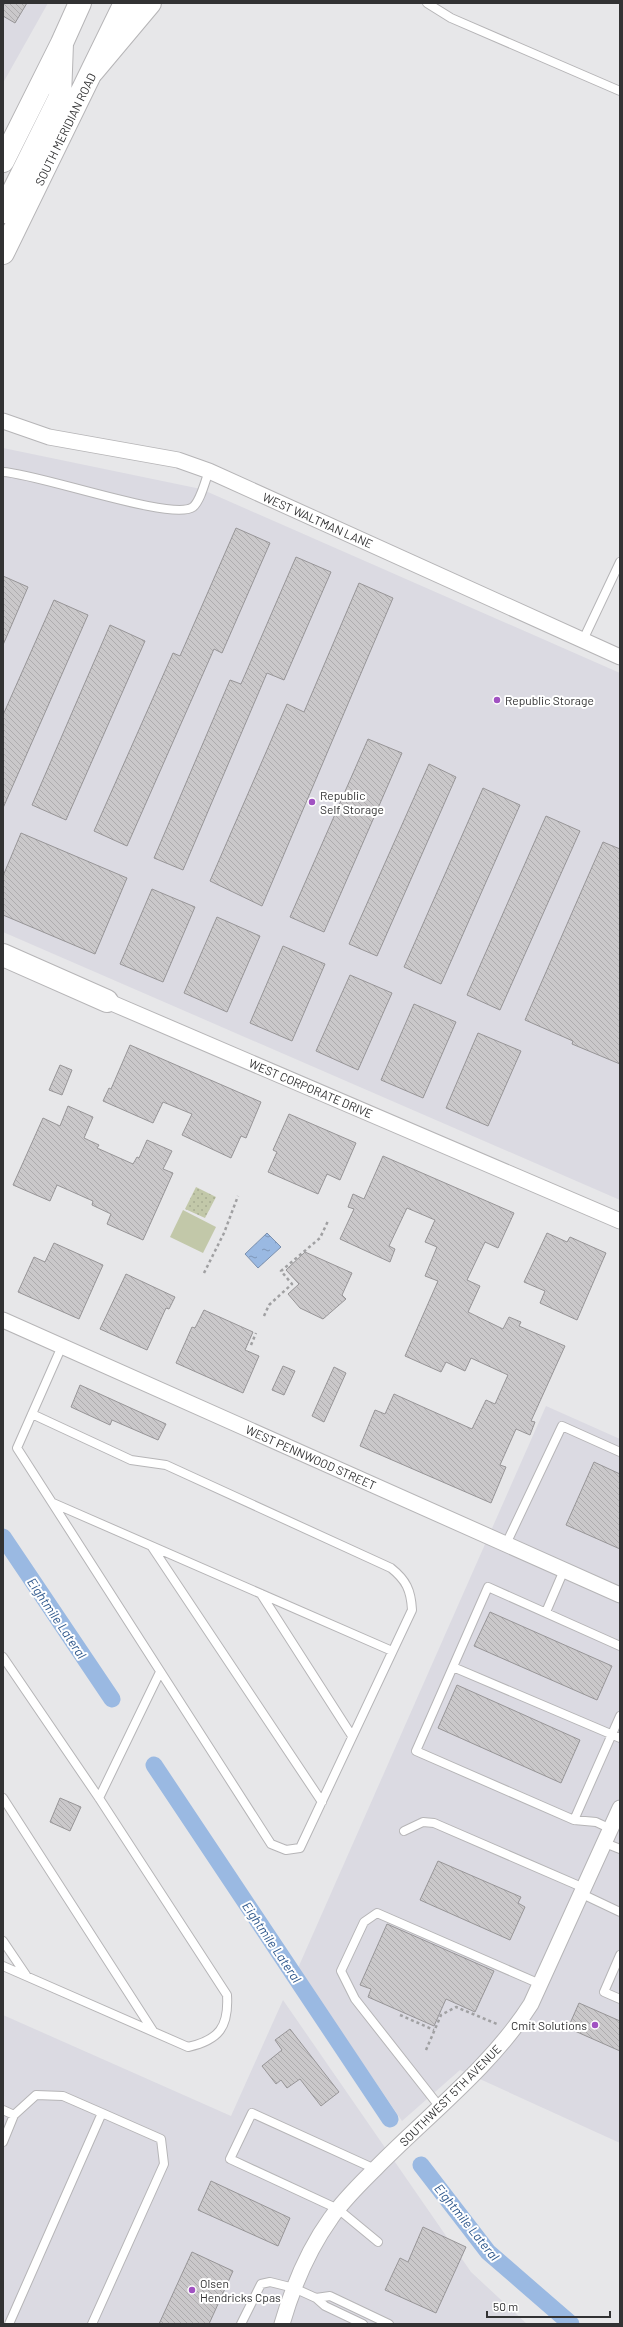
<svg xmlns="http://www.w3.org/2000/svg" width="623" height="2327" font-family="Barlow,sans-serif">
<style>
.built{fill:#dbdae2}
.park{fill:url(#park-dots)}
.pitch{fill:#c2c8a9}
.water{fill:url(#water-ripples);stroke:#7b90ae}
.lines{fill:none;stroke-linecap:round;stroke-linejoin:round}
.canal{stroke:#9ab9e2;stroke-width:17}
.building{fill:url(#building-back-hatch);stroke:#979597}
.lane-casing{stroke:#b6b5b7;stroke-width:10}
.street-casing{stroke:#b6b5b7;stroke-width:17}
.secondary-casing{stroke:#b6b5b7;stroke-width:24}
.primary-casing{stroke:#b6b5b7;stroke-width:24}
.highway-casing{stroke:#b6b5b7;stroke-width:24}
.path{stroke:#a0a0a2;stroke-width:2.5;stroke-dasharray:3 3;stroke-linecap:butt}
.lane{stroke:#fff;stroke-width:8}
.street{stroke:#fff;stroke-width:15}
.secondary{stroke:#fff;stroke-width:22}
.primary{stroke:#fff;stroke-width:22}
.highway{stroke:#fff;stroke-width:22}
.poi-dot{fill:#a152c2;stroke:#fff;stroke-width:1.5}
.labels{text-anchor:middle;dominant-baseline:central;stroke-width:4;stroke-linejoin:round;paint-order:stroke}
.street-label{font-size:12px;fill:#323233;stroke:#fff}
.poi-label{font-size:12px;fill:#323233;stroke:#fff;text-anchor:start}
.water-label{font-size:13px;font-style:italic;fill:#2e578c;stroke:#fff}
</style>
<defs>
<pattern id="park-dots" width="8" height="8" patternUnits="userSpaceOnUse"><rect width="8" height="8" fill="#c2c8a9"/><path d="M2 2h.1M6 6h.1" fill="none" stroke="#a7ac92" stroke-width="1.8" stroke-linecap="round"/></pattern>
<pattern id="water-ripples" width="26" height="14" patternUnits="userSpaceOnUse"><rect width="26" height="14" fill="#9ab9e2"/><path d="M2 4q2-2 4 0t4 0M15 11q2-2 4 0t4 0" fill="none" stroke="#7e97b8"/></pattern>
<pattern id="building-back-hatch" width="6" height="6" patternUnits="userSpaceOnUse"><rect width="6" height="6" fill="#cac8ca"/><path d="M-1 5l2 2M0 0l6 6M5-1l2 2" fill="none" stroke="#aeacae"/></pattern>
</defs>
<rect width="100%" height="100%" fill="#e7e7e9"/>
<path class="built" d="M 3,3 L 48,3 L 3,83 Z
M 3,448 L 201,489 L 620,673 L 620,1200 L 3,932 Z
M 546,1406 L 620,1439 L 620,2143 L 460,2070 L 402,2121 L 298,1968 Z
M 283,2000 L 471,2272 L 527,2324 L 3,2324 L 3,2015 L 231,2116 Z"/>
<path class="park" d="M 196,1187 L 216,1197 L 205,1218 L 185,1209 Z"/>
<path class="pitch" d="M 183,1210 L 216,1227 L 203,1253 L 170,1237 Z"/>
<path class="water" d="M 267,1233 L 281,1247 L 258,1268 L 245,1254 Z"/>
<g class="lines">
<path class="canal" d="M 3,1537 L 112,1699
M 154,1765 L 390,2119
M 421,2165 L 488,2252 L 571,2324"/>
</g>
<path class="building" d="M 3,3 L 27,3 L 15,23 L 3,16 Z
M 236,528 L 270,543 L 222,653 L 214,649 L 127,846 L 94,831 L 173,653 L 180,656 Z
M 296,557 L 331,572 L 284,680 L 267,673 L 183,870 L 154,858 L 230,680 L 241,684 Z
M 3,576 L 28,587 L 3,645 Z
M 359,583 L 393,598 L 262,906 L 210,881 L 287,704 L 304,712 Z
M 54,600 L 88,615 L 3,808 L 3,715 Z
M 110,625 L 145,641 L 66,820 L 32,805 Z
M 368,739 L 402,753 L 324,932 L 290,917 Z
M 429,764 L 456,777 L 377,956 L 349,944 Z
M 483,788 L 520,805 L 441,984 L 404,967 Z
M 546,816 L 580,831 L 500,1010 L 467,995 Z
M 21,833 L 127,878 L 95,954 L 3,915 L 3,876 Z
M 603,842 L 620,849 L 620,1064 L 572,1044 L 573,1041 L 525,1020 Z
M 152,889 L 195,907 L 163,982 L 120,964 Z
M 217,917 L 260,936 L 227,1012 L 184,993 Z
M 283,946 L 325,964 L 292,1041 L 250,1023 Z
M 350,975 L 392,993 L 358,1070 L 316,1051 Z
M 414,1004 L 456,1022 L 423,1098 L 381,1080 Z
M 478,1033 L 521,1051 L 488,1126 L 446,1108 Z
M 130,1045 L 261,1102 L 246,1138 L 241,1136 L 231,1158 L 182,1135 L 192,1114 L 163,1102 L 153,1123 L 103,1101 L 109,1088 L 111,1089 Z
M 60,1065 L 72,1070 L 62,1095 L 49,1090 Z
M 68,1106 L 93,1117 L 84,1138 L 99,1145 L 97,1148 L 133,1164 L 137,1157 L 139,1158 L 147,1140 L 172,1151 L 163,1169 L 173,1173 L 143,1240 L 107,1224 L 111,1214 L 92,1205 L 93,1201 L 57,1185 L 50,1201 L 13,1185 L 43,1118 L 60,1126 Z
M 289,1114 L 356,1143 L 340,1180 L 327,1174 L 318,1194 L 268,1172 L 277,1152 L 273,1150 Z
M 383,1156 L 514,1213 L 498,1248 L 485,1242 L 467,1280 L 480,1286 L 468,1312 L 503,1329 L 509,1317 L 521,1322 L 519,1326 L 565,1346 L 531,1421 L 535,1422 L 530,1435 L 516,1429 L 500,1465 L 506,1467 L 491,1503 L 360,1446 L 375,1410 L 385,1414 L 394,1394 L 472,1429 L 486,1400 L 495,1404 L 508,1375 L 471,1358 L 465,1371 L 446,1362 L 441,1372 L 405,1356 L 438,1281 L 425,1276 L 437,1247 L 425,1242 L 435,1220 L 407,1208 L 389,1246 L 395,1249 L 390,1262 L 340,1239 L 354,1209 L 348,1207 L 353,1194 L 364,1199 Z
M 547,1233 L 567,1242 L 570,1237 L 606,1253 L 577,1320 L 540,1303 L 545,1291 L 524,1282 Z
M 54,1243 L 103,1265 L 79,1319 L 18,1292 L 34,1257 L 45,1262 Z
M 305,1252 L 352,1273 L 342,1295 L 346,1299 L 323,1319 L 300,1308 L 288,1294 L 299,1284 L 286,1270 Z
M 126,1274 L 175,1297 L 169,1309 L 166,1308 L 147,1350 L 100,1329 Z
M 204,1310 L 253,1332 L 245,1350 L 259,1356 L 243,1393 L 176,1363 L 192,1327 L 195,1328 Z
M 283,1366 L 295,1371 L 284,1395 L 272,1390 Z
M 334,1367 L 346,1373 L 324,1422 L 312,1416 Z
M 80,1385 L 166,1424 L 158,1440 L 112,1420 L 110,1425 L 71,1407 Z
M 594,1462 L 620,1474 L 620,1549 L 566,1525 Z
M 490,1612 L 612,1666 L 597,1700 L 474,1646 Z
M 457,1685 L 580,1740 L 561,1783 L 438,1728 Z
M 60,1798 L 81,1807 L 70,1831 L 50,1822 Z
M 438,1861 L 521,1897 L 518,1903 L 525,1907 L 510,1940 L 420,1900 Z
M 387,1924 L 494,1971 L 475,2012 L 446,1999 L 434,2026 L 368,1997 L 371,1989 L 360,1985 Z
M 579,2003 L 620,2021 L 620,2051 L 568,2028 Z
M 290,2029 L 339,2092 L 321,2106 L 300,2079 L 287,2088 L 281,2080 L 276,2084 L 262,2066 L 282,2050 L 275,2040 Z
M 211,2181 L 290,2218 L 278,2246 L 198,2210 Z
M 423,2227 L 466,2247 L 436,2313 L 385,2290 L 400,2258 L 408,2262 Z
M 192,2252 L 233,2271 L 209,2324 L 159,2324 Z"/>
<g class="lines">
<defs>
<path id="lane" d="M 427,3 L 451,18 L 620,91
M 3,472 C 36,473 173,522 193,507 C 201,500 205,481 209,471
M 583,640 L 620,562
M 32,1414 L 131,1460 L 166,1465 L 391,1568 C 406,1580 411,1590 412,1610 L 300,1848 L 286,1850 L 271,1844 L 17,1448 L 62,1346
M 53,1503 L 392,1651
M 506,1544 L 562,1426 L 620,1452
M 152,1547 L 322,1802
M 261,1594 L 352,1736
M 546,1612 L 564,1570
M 3,1657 L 99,1798 L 227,1995 C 229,2027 219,2040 188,2047 L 3,1966
M 453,1667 L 620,1738
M 3,1798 L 153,2031
M 99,1798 L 160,1672
M 574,1820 L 620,1716
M 611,1829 L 596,1822 L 574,1820 L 416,1751 L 488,1587 L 620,1646
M 404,1831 L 423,1822 L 434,1823 L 584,1888
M 605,1843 L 620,1849
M 582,1894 L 620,1912
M 3,1941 L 26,1975
M 620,1955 L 604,1992 L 620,1999
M 439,2106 L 355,1999 L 341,1971 L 364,1922 L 377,1913 L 540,1984
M 3,2110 L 14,2115
M 3,2142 L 14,2115 L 36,2095 L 63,2096 L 102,2113 L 9,2324
M 375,2169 L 252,2113 L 230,2159 L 338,2209 L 378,2242
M 316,2298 L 330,2296 L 389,2324
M 92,2324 L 164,2164 L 161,2139 L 102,2113
M 241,2324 L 261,2284 L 270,2282 L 294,2288 L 316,2298 L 325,2306 L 363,2324"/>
<path id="street" d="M 3,421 L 49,437 L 178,460 L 209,471 L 620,657
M 107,1001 L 620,1221
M 3,1320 L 620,1595
M 282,2324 C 293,2286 308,2250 331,2218 C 344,2199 360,2184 376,2168 C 428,2115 491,2067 531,2004 L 620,1808"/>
<path id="secondary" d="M 3,955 L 107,1001"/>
<path id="primary" d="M 3,161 L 62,43 L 80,3
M 3,212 L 60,97 L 62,43
M 3,253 L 125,3"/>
<path id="highway" d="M 93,71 L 150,3"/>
</defs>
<use href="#lane" class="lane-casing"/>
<use href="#street" class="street-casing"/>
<use href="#secondary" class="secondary-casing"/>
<use href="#primary" class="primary-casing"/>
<use href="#highway" class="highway-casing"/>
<path class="path" d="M 204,1273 L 224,1233 L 238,1196
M 264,1316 L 269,1305 L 292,1284 L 281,1271 L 320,1238 L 328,1221
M 251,1345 L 256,1333
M 400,2015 L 434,2030
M 426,2050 L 441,2015 L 456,2007 L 497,2024"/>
<use href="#lane" class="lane"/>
<use href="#street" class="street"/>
<use href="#secondary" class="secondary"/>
<use href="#primary" class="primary"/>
<use href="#highway" class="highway"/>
</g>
<g class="poi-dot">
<circle cx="497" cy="700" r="4"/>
<circle cx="312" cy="802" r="4"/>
<circle cx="595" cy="2025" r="4"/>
<circle cx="192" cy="2290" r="4"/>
</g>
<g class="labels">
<g class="street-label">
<text transform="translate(65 129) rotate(-64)">SOUTH MERIDIAN ROAD</text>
<text transform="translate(318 520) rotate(24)">WEST WALTMAN LANE</text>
<text transform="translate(311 1088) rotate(23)">WEST CORPORATE DRIVE</text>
<text transform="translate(311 1457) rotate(24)">WEST PENNWOOD STREET</text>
<text transform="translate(450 2095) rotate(-45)">SOUTHWEST 5TH AVENUE</text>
</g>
<g class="poi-label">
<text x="505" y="700">Republic Storage</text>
<text x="320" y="795">Republic<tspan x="320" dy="14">Self Storage</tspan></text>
<text x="587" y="2025" text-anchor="end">Cmit Solutions</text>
<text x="200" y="2283">Olsen<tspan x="200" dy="14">Hendricks Cpas</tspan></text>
</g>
<g class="water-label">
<text transform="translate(57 1618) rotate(56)">Eightmile Lateral</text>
<text transform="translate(272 1942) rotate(56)">Eightmile Lateral</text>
<text transform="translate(467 2222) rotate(51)">Eightmile Lateral</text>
</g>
</g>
<rect width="623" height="2327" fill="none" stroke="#323233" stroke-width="8"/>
<path d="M487 2311v6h123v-6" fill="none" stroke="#323233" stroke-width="2"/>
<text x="493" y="2311" font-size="12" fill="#323233" stroke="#ffffff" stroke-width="3" paint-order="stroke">50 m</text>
</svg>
